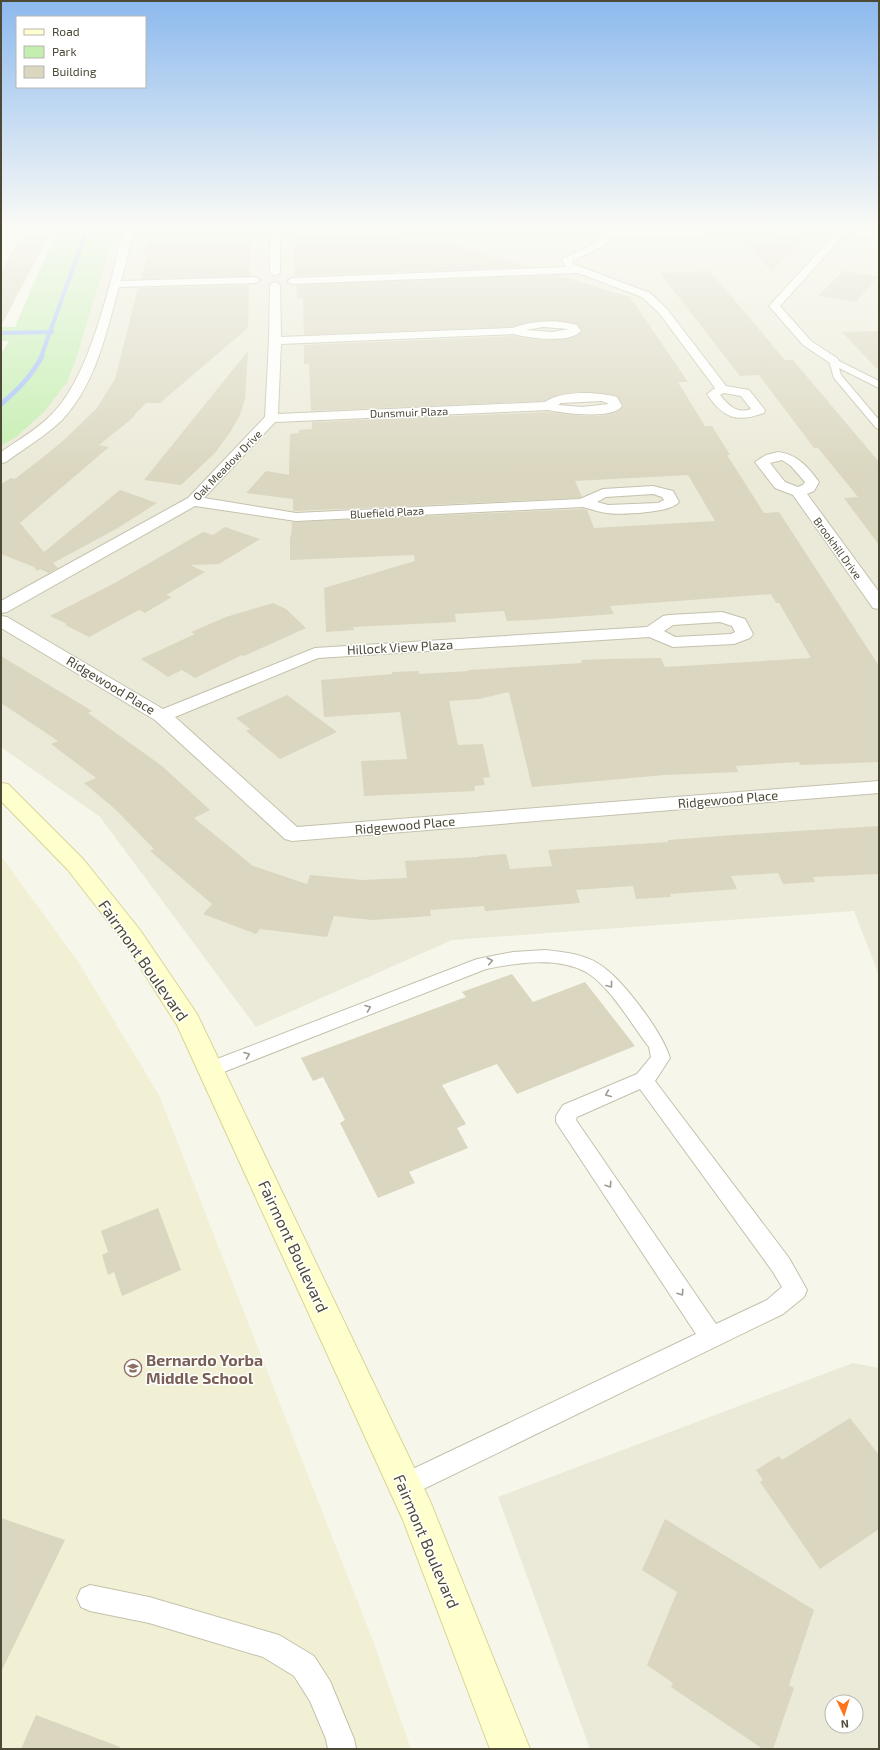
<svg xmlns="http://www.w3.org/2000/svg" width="880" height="1750" font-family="'Exo 2',sans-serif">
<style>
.residential{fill:#ebead8;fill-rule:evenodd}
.education{fill:#f1f0d4}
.green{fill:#c4eeb0}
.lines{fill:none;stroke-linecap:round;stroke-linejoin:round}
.stream-far1{stroke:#a3c1f8;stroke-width:4}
.stream{stroke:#a3c1f8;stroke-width:5}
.building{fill:#dad6bf}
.service-casing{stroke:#c4c1ac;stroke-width:2}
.minor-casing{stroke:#c4c1ac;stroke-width:2}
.secondary-casing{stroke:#d8d595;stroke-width:2}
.service{fill:#fff;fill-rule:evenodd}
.minor{fill:#fff;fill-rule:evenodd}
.secondary{fill:#ffffcd;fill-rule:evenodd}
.oneway{stroke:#9d9b91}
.labels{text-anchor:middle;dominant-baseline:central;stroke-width:3;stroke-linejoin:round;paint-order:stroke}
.far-street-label{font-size:11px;fill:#4c4937;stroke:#fff}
.street-label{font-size:13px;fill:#4c4937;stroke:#fff}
.near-street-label{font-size:16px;fill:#4c4937;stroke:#fff}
.near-education-label{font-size:16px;font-weight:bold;fill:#785e54;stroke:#fff;text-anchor:start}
</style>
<rect width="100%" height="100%" fill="#f7f6eb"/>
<path class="residential" d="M 116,229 L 879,229 L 879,975 L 854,911 L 452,940 L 256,1027 L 100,817 L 1,747 L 1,446 L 16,437 L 76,359 Z
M 853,1363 L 879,1368 L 879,1749 L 590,1749 L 498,1497 ZM 832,1702 L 856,1702 L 856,1726 L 832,1726 Z"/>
<path class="education" d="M 1,856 L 79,963 L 159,1095 L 373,1641 L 411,1749 L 1,1749 Z"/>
<path class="green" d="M 57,229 L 116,229 L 76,359 L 67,382 L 44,412 L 16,437 L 1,446 L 1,354 L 9,341 L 1,341 L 1,327 L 15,327 Z"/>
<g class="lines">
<path class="stream-far1" d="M 1,333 L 52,332
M 41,357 L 87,229"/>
<path class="stream" d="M 1,404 C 18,390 32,376 42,356"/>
</g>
<path class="building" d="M 250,229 L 250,276 L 141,279 L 147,254 L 144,254 L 151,230 Z
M 450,232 L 449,243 L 529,267 L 295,276 L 294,266 L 295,239 L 300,239 L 299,237 Z
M 50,234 L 1,326 L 1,272 L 22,235 Z
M 776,235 L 805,240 L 771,271 L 743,240 L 767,244 Z
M 710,271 L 785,360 L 793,360 L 879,462 L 879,545 L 844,498 L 858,497 L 818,448 L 814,448 L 759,375 L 740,376 L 660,273 Z
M 843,271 L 878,277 L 856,302 L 818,296 Z
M 557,275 L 630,297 L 688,382 L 678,382 L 705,426 L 712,426 L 730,455 L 727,455 L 764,513 L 779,512 L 879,666 L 879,762 L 800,765 L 799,762 L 736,766 L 738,772 L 664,775 L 532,787 L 509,692 L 479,699 L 449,701 L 458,745 L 483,744 L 490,777 L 483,778 L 485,785 L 474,786 L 475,791 L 364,796 L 361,761 L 407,759 L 400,712 L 324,717 L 321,680 L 392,674 L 392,672 L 419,671 L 419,674 L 469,671 L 468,670 L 582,663 L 581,660 L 607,659 L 661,658 L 665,667 L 811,658 L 779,603 L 776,603 L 771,594 L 610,606 L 614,614 L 532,620 L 507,621 L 504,611 L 455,614 L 456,622 L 353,627 L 354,630 L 326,632 L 324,588 L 415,561 L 414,555 L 290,560 L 290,537 L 291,537 L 292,522 L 583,509 L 587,510 L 594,528 L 715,521 L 688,475 L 575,481 L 582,497 L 580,498 L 296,511 L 293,511 L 293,499 L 246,493 L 266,471 L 289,475 L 290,434 L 299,433 L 299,430 L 312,429 L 312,422 L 548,412 L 575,415 L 598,416 L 618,411 L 623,406 L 617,396 L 580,392 L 561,394 L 545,401 L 311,411 L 309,364 L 304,364 L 304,345 L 513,336 L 538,340 L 559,340 L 576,336 L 582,331 L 577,324 L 544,320 L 512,327 L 304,335 L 303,298 L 297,299 L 296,285 Z
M 249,285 L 248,328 L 160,403 L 146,403 L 129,421 L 99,445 L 109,447 L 20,523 L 44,552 L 120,490 L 157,503 L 118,528 L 53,563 L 58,568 L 49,573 L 40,569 L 37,571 L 34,567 L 1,554 L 1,484 L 11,478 L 15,479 L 47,454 L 64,440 L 97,408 L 115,379 L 138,288 Z
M 879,331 L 879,371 L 842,332 Z
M 248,351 L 245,399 L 240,415 L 231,431 L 215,453 L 181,485 L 144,480 Z
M 225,527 L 260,539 L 219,564 L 190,565 L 205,572 L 166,595 L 172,597 L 145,613 L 139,610 L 89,637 L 65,625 L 67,624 L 50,616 L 113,584 L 203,532 L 213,535 Z
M 273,603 L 286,609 L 306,628 L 244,656 L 242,655 L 195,678 L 182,670 L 168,677 L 141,659 L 195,634 L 191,632 L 226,617 Z
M 1,656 L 92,711 L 88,713 L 162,766 L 210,810 L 194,818 L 253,866 L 307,884 L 310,875 L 362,880 L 407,878 L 405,861 L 479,857 L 479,856 L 506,854 L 510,869 L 552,866 L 548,850 L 668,842 L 668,840 L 734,835 L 879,826 L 879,874 L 813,877 L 815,882 L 783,884 L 778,873 L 731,876 L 737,889 L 670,894 L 671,897 L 636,899 L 633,886 L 576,890 L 580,903 L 485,911 L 484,906 L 430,910 L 431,916 L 372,920 L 334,916 L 327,937 L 260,929 L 256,934 L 203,914 L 212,904 L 150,851 L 154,849 L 115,809 L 84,783 L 96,778 L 51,744 L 58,741 L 1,703 Z
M 287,695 L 337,732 L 280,759 L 246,731 L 250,729 L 236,718 Z
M 512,974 L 533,1002 L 585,982 L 635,1046 L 517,1094 L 497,1064 L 442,1085 L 466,1124 L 457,1128 L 468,1148 L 409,1172 L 415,1183 L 378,1198 L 340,1123 L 345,1120 L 323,1077 L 313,1081 L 301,1058 L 466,997 L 462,992 Z
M 158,1208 L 181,1270 L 122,1296 L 114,1272 L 108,1275 L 102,1255 L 108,1252 L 101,1231 Z
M 850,1418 L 879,1455 L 879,1529 L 820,1569 L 760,1482 L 763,1480 L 756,1470 L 779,1456 L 782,1460 Z
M 1,1518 L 65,1540 L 1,1672 Z
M 665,1519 L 814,1610 L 789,1685 L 794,1688 L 773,1749 L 763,1749 L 671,1687 L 673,1683 L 647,1665 L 677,1592 L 642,1570 Z
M 36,1715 L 120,1747 L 119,1749 L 21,1749 Z"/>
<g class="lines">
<defs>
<path id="service" d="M 833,358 L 879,381 L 879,388 L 839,368 L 841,375 L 879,420 L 879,429 L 876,428 L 834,378 L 829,361 Z
M 546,950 C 564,952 584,954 599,964 C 623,979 662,1032 670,1058 L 655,1081 L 789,1258 L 807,1290 L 804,1297 L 783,1314 L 405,1498 L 396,1495 L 393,1486 L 396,1477 L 696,1334 L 556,1122 L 556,1116 L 563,1105 L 637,1074 L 651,1057 L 649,1047 C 631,1024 611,987 586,972 C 557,956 516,963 486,969 L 211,1077 L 204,1074 L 202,1069 L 204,1064 L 477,959 L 513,952 ZM 640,1089 L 773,1272 L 782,1287 L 767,1300 L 716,1324 L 576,1120 L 577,1117 Z
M 90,1585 L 149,1597 L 279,1635 L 314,1656 L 330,1681 L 354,1739 L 356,1749 L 328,1749 L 326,1739 L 310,1701 L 294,1676 L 263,1657 L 149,1623 L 90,1611 L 81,1607 L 77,1598 L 81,1589 Z"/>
<path id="minor" d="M 124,229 L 134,229 L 121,281 L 255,277 L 260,280 L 255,283 L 119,287 C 106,333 96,384 62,420 C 47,435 23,449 6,462 L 1,463 L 1,452 C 18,440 38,429 52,414 C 91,375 110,282 124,229 Z
M 270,229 L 345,229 L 341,232 L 280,234 L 280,273 L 275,276 L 270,273 Z
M 598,229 L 607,229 L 610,232 L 741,229 L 737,232 L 704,235 L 610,238 L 604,246 L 572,261 L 573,264 L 650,293 L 667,309 L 726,386 L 749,390 L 765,410 L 764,413 C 736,423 723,418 707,394 L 715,388 L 659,313 L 642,297 L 578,273 L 292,284 L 287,281 L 292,278 L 565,267 L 562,260 L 564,258 L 598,242 L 602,235 ZM 724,393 L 741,396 L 751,409 C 737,414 729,406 720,395 Z
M 823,229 L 850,229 L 879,233 L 879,239 L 845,234 L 780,306 L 811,341 L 837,358 L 839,361 L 833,365 L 803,345 L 769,306 L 836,233 Z
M 275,282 L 280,285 L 281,337 L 512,328 C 534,320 555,319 577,325 L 581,331 C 570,344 528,338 513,334 L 281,344 L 278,414 L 545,402 C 563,390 597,392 617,397 L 622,406 C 613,420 562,413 548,410 L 275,422 L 204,498 L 296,513 L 580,499 L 603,489 L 653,486 L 673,491 L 679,502 C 671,513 621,515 607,513 C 599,512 591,509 583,507 L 296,521 L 195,506 L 7,612 L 1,613 L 1,601 L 188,498 L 265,417 L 269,341 L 270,285 ZM 543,327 L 569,329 L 552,332 L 526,330 ZM 602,401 L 609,404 L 582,407 L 558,405 L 561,403 ZM 653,494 L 662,497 L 664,500 L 658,503 L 608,505 L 597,502 L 606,497 Z
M 778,452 C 797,454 808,467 819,482 L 814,491 L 807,494 L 879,592 L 879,609 L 873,608 L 793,495 L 775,488 L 755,462 L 766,455 ZM 782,460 L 791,466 L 805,482 L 803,485 L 798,487 L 785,482 L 770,463 Z
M 722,612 L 745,619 L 753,634 L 750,638 L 734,644 L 673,647 L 649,637 L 318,658 L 175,717 L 297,827 L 879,781 L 879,793 L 292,841 L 285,839 L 155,720 L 1,628 L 1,616 L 7,617 L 163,709 L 315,648 L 647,627 L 663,616 L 669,615 ZM 720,622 L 732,626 L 735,632 L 731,634 L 675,637 L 664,631 L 673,625 Z"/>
<path id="secondary" d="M 1,783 L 8,784 L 84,860 L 140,930 L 197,1014 L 430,1501 L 530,1749 L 490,1749 L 403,1520 L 177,1025 L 124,942 L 68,870 L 1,801 Z"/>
</defs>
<use href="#service" class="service-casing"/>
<use href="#minor" class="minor-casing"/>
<use href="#secondary" class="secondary-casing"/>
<use href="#service" class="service"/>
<use href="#minor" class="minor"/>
<use href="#secondary" class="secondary"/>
</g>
<defs><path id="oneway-chevron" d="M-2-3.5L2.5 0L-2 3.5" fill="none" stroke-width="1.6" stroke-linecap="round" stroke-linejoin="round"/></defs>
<g class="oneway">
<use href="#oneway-chevron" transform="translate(490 961) rotate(-12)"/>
<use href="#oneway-chevron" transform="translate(610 985) rotate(52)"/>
<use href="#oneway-chevron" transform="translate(368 1008) rotate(-21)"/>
<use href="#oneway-chevron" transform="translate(247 1055) rotate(-21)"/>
<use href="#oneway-chevron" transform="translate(608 1094) rotate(157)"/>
<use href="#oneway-chevron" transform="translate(609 1185) rotate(56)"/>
<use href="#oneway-chevron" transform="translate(681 1293) rotate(56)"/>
</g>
<linearGradient id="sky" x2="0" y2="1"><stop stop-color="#8cb9ee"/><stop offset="0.48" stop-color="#fbfbf6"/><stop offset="1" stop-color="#fbfbf6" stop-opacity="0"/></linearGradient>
<rect width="880" height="474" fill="url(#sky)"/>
<defs>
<symbol id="school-ring" viewBox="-11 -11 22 22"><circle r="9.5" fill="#fff" stroke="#8d6e63" stroke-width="1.5"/><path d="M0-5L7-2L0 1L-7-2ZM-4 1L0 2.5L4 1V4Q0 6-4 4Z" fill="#8d6e63"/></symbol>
</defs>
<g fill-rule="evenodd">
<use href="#school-ring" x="123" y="1358" width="20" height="20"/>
</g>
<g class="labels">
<g class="far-street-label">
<text transform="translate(409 412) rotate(-2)">Dunsmuir Plaza</text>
<text transform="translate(227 465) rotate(-46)">Oak Meadow Drive</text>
<text transform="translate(387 512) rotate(-3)">Bluefield Plaza</text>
<text transform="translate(838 548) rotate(54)">Brookhill Drive</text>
</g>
<g class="street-label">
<text transform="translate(400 647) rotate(-3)">Hillock View Plaza</text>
<text transform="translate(111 685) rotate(31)">Ridgewood Place</text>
<text transform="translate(728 799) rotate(-5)">Ridgewood Place</text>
<text transform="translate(405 825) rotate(-5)">Ridgewood Place</text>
</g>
<g class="near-street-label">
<text transform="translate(144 960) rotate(55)">Fairmont Boulevard</text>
<text transform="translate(294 1246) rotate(65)">Fairmont Boulevard</text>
<text transform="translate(427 1541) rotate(67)">Fairmont Boulevard</text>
</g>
<g class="near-education-label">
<text x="146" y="1359">Bernardo Yorba<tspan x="146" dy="18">Middle School</tspan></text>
</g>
</g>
<rect width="880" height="1750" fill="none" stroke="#4c4937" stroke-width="4"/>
<rect x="16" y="16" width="130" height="72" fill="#ffffff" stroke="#b7b6af"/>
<rect x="24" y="29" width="20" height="6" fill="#ffffcd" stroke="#b7b6af"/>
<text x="52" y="36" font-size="12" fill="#4c4937">Road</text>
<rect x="24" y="46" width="20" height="12" fill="#c4eeb0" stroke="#b7b6af"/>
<text x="52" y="56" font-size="12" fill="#4c4937">Park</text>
<rect x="24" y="66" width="20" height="12" fill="#dad6bf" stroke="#b7b6af"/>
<text x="52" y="76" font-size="12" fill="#4c4937">Building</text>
<g transform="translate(844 1714) rotate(176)"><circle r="19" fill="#ffffff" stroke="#b7b6af"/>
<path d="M0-3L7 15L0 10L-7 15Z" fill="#ff731a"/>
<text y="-6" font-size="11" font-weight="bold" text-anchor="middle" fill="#4c4937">N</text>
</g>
</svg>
